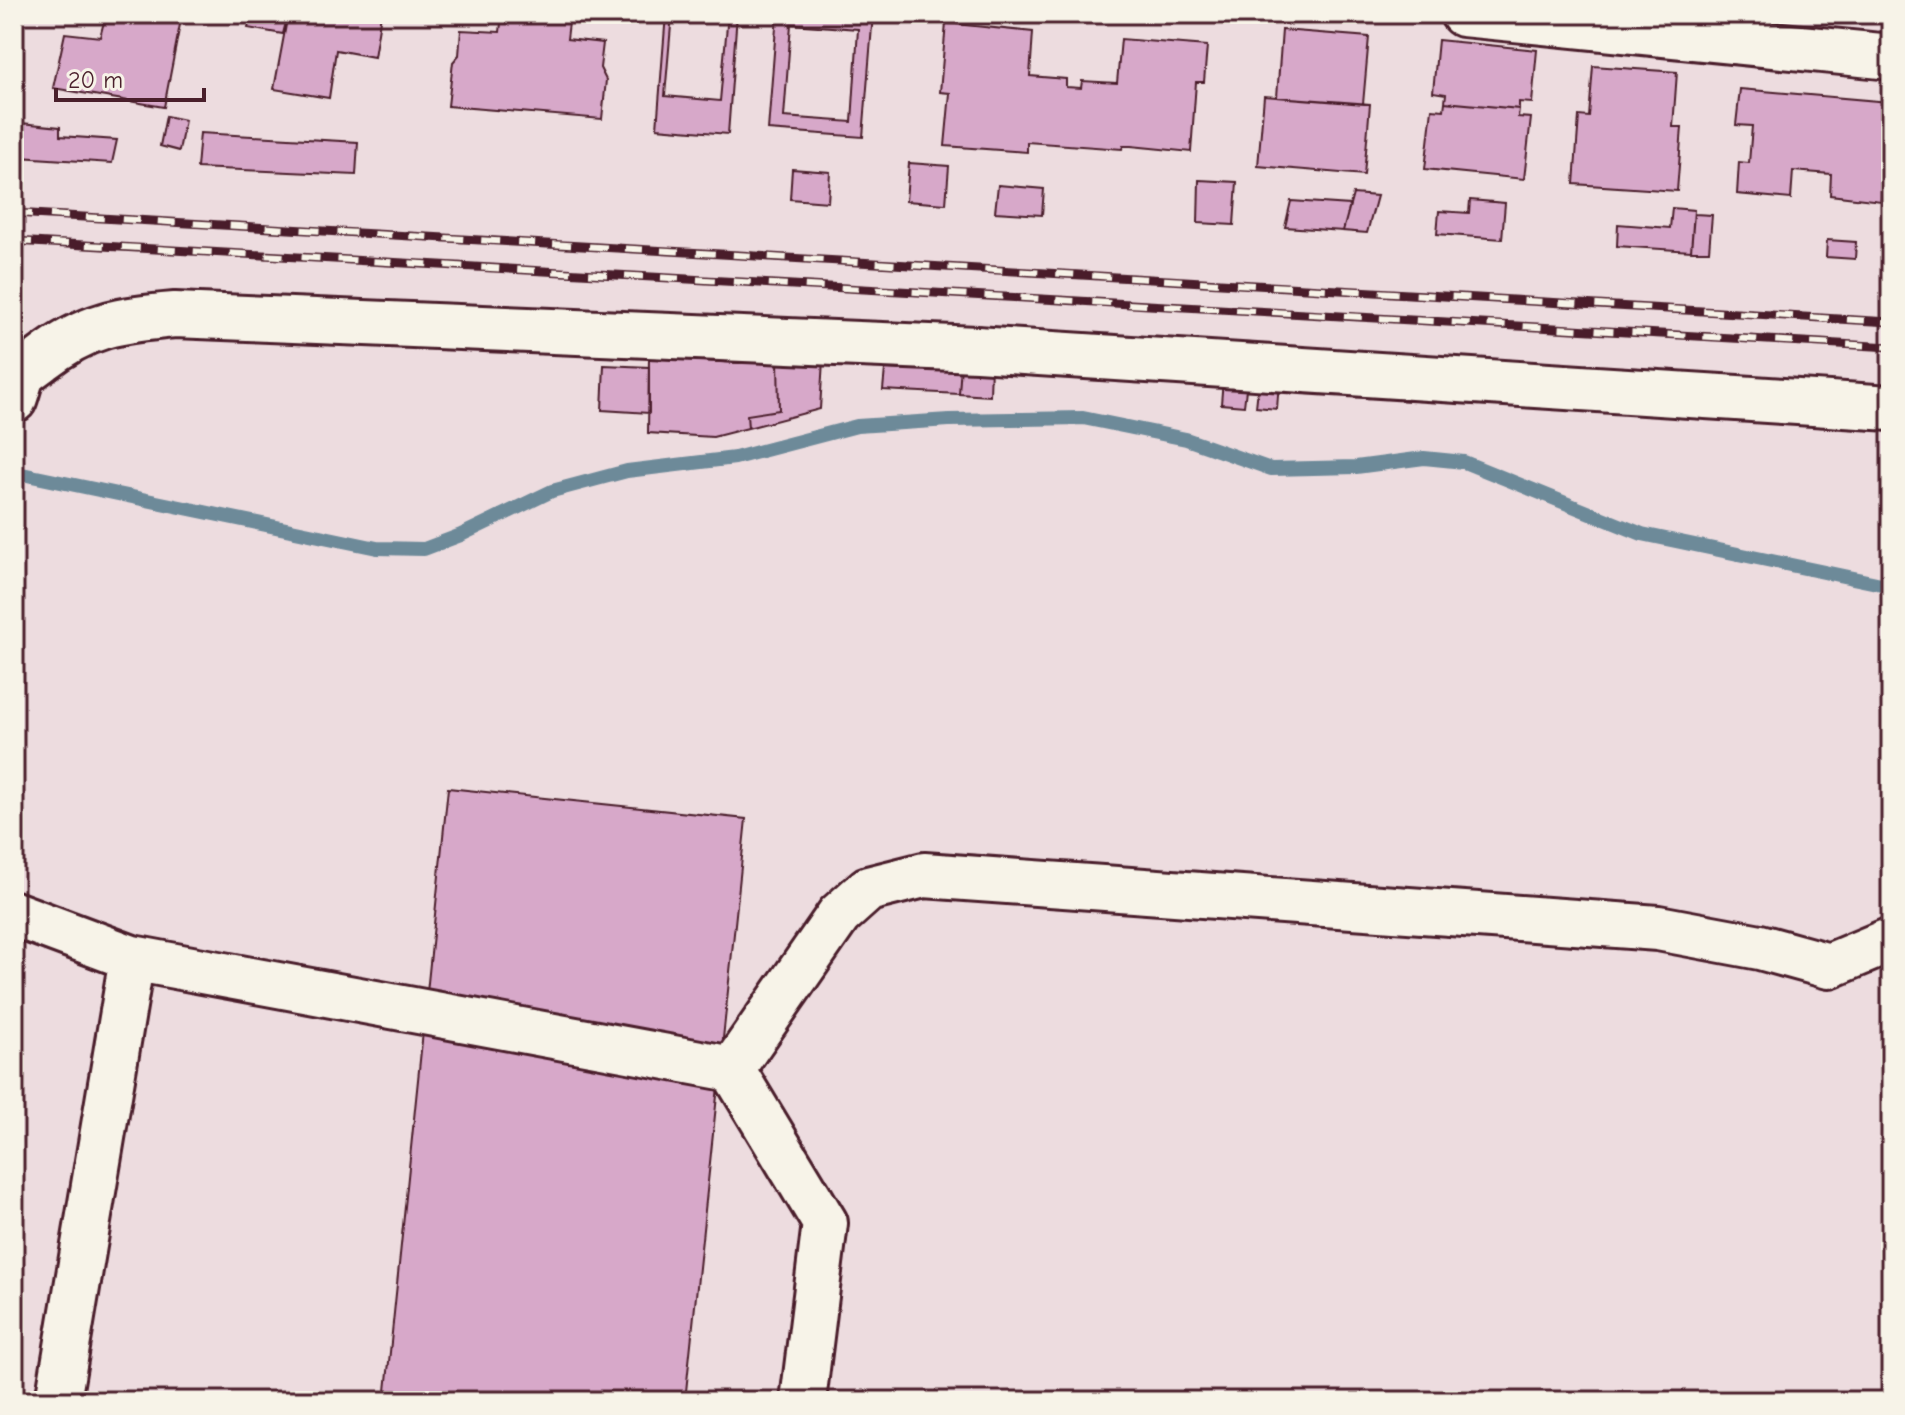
<svg xmlns="http://www.w3.org/2000/svg" width="1905" height="1415" font-family="'Comic Neue',sans-serif">
<style>
.lines{fill:none;stroke-linecap:round;stroke-linejoin:round}
.stream{stroke:#6d8a99;stroke-width:14}
.building{fill:#d7a8c9;stroke:#4a1f2b;stroke-width:2;fill-rule:evenodd}
.street-casing{stroke:#4a1f2b;stroke-width:50}
.street{stroke:#f7f3e8;stroke-width:44}
.rail-casing{stroke:#4a1f2b;stroke-width:9}
.rail{stroke:#f7f3e8;stroke-width:6;stroke-dasharray:18;stroke-linecap:butt}
</style>
<rect width="100%" height="100%" fill="#eddcdf"/>
<filter id="ink" filterUnits="userSpaceOnUse"><feTurbulence type="fractalNoise" baseFrequency=".0125" numOctaves="2"/><feDisplacementMap in="SourceGraphic" scale="16" xChannelSelector="R" yChannelSelector="G"/><feConvolveMatrix kernelMatrix="1 2 1 2 8 2 1 2 1" color-interpolation-filters="sRGB"/></filter>
<g filter="url(#ink)">
<g class="lines">
<path class="stream" d="M 22,474 L 377,548 L 424,549 L 461,535 L 552,491 L 627,471 L 735,458 L 857,426 L 949,420 L 1083,418 L 1186,439 L 1271,469 L 1356,467 L 1424,458 L 1464,462 L 1642,534 L 1891,586"/>
</g>
<path class="building" d="M 106,14 L 182,14 L 164,107 L 53,88 L 65,33 L 100,37 Z
M 251,14 L 288,14 L 283,34 L 248,28 Z
M 288,14 L 381,14 L 374,57 L 336,50 L 329,98 L 274,89 Z
M 502,14 L 570,14 L 567,39 L 603,43 L 600,68 L 606,80 L 602,119 L 448,106 L 453,62 L 459,55 L 461,30 L 500,32 Z
M 666,14 L 672,14 L 665,96 L 720,101 L 728,14 L 725,14 L 737,14 L 728,134 L 657,128 Z
M 777,14 L 873,14 L 863,137 L 768,130 ZM 791,24 L 858,29 L 852,122 L 784,117 Z
M 946,23 L 1033,32 L 1030,76 L 1066,79 L 1066,87 L 1081,88 L 1082,81 L 1117,83 L 1121,39 L 1207,46 L 1204,82 L 1196,82 L 1191,152 L 1131,146 L 1123,146 L 1122,149 L 1027,142 L 1027,152 L 945,146 L 950,93 L 940,92 Z
M 1282,30 L 1369,37 L 1363,104 L 1277,97 Z
M 1438,40 L 1537,50 L 1532,103 L 1519,102 L 1519,109 L 1445,102 L 1446,94 L 1433,92 Z
M 1593,66 L 1677,72 L 1673,127 L 1682,127 L 1677,191 L 1574,184 L 1579,116 L 1589,117 Z
M 1740,89 L 1889,102 L 1881,201 L 1830,195 L 1831,174 L 1793,171 L 1791,199 L 1737,194 L 1739,162 L 1749,163 L 1752,126 L 1736,125 Z
M 1264,96 L 1370,104 L 1364,175 L 1258,166 Z
M 1445,102 L 1519,109 L 1518,117 L 1531,118 L 1524,179 L 1425,169 L 1432,109 L 1444,110 Z
M 166,116 L 185,120 L 179,151 L 160,146 Z
M 21,123 L 60,127 L 60,136 L 117,140 L 112,163 L 19,157 Z
M 200,133 L 358,142 L 356,175 L 197,168 Z
M 909,163 L 949,166 L 946,204 L 906,201 Z
M 792,169 L 830,172 L 828,202 L 790,199 Z
M 1199,180 L 1237,182 L 1234,225 L 1198,223 Z
M 998,185 L 1044,189 L 1042,215 L 995,212 Z
M 1353,194 L 1377,196 L 1367,233 L 1343,231 Z
M 1470,200 L 1505,203 L 1502,239 L 1437,234 L 1439,211 L 1469,213 Z
M 1291,201 L 1350,205 L 1343,231 L 1285,227 Z
M 1672,208 L 1694,210 L 1691,251 L 1617,246 L 1618,224 L 1670,228 Z
M 1694,214 L 1712,215 L 1709,251 L 1691,251 Z
M 1827,240 L 1856,242 L 1855,259 L 1826,257 Z
M 649,358 L 739,363 L 778,360 L 779,410 L 747,415 L 748,428 L 713,437 L 648,433 Z
M 778,360 L 823,360 L 820,409 L 748,428 L 747,415 L 779,410 Z
M 901,361 L 961,364 L 959,394 L 883,390 L 885,369 L 900,370 Z
M 961,364 L 991,365 L 990,396 L 959,394 Z
M 604,365 L 649,367 L 649,413 L 602,410 Z
M 1223,379 L 1247,381 L 1244,406 L 1221,404 Z
M 1259,379 L 1279,381 L 1277,409 L 1256,407 Z
M 448,788 L 746,819 L 685,1401 L 483,1401 L 386,1391 Z"/>
<g class="lines">
<defs>
<path id="street" d="M 1463,14 L 1891,57
M 14,400 C 17,392 19,383 22,376 C 26,370 35,365 41,360 C 87,324 119,320 175,315 L 977,349 L 1891,408
M 14,914 L 132,958 L 732,1069 L 825,1223 L 803,1401
M 732,1069 L 839,915 L 868,889 L 924,875 L 1658,928 L 1760,947 L 1829,966 L 1891,940
M 58,1401 L 132,958"/>
</defs>
<use href="#street" class="street-casing"/>
<use href="#street" class="street"/>
<defs>
<path id="rail" d="M 14,213 L 1891,322
M 14,241 L 1891,347"/>
</defs>
<use href="#rail" class="rail-casing"/>
<use href="#rail" class="rail"/>
</g>
</g>
<rect width="1905" height="1415" fill="none" stroke="#f7f3e8" stroke-width="48"/>
<rect x="24" y="24" width="1857" height="1367" fill="none" stroke="#4a1f2b" stroke-width="3" filter="url(#ink)"/>
<path d="M56 88v12h148v-12" fill="none" stroke="#4a1f2b" stroke-width="4"/>
<text x="68" y="88" font-size="24" fill="#4a1f2b" stroke="#f7f3e8" stroke-width="6" paint-order="stroke">20 m</text>
</svg>
